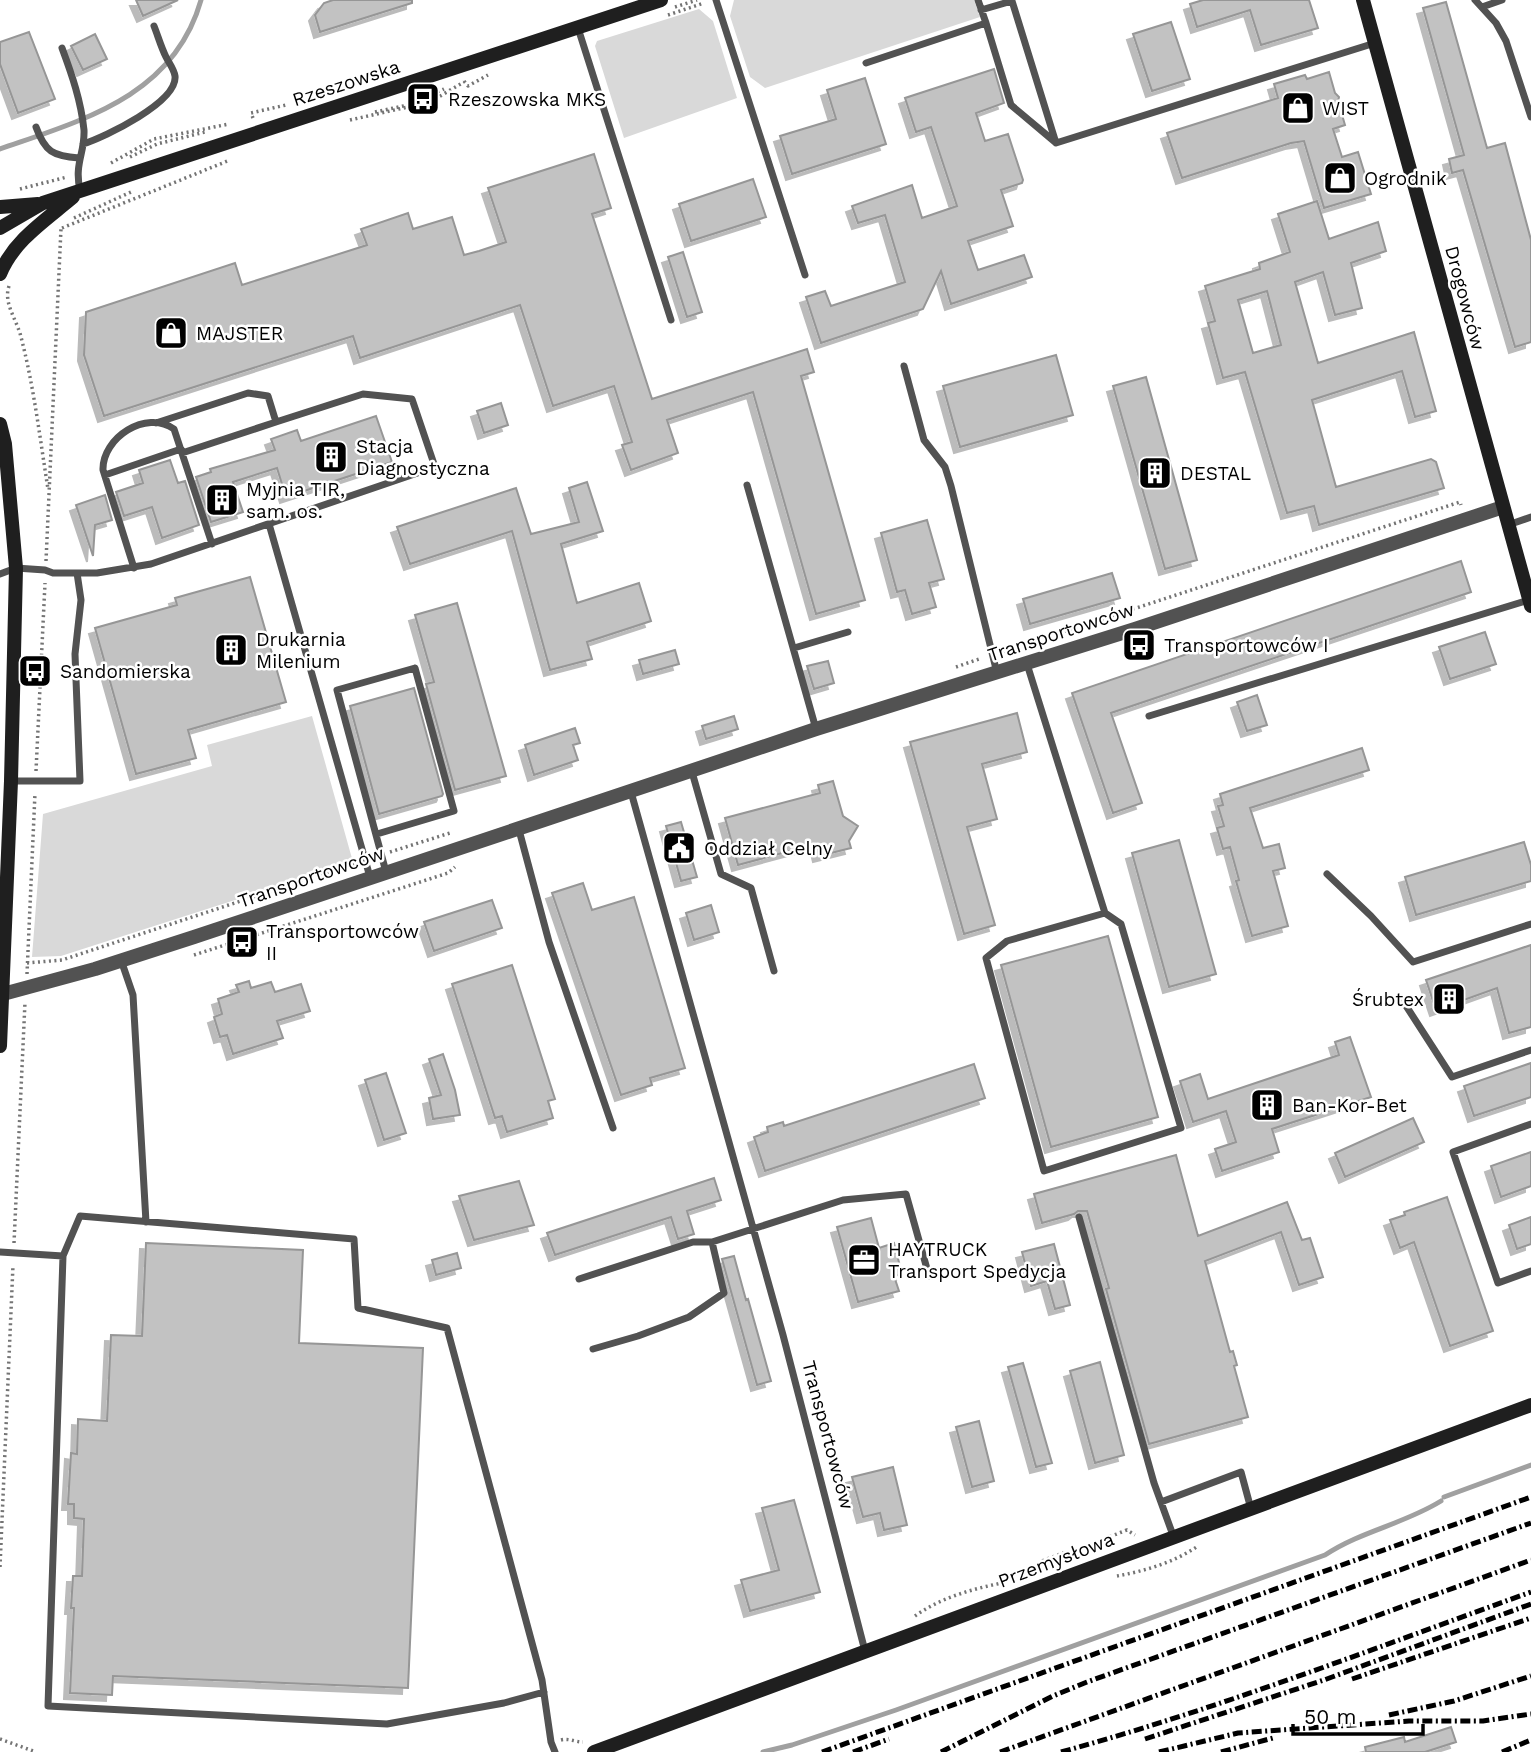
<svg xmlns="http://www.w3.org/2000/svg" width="1531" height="1752" font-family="'Work Sans',sans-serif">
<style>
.green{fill:#d9d9d9}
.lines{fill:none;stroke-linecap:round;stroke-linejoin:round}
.stream{stroke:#a0a0a0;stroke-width:5}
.building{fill:#c2c2c2;stroke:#969696;stroke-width:2;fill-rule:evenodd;filter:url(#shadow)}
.path{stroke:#747474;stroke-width:3.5;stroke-dasharray:2 3.5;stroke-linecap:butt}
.lane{stroke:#525252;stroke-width:7}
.street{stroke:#525252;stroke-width:14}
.secondary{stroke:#1f1f1f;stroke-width:14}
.rail{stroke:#000;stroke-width:5;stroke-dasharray:10 3.5 2 3.5;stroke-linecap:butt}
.labels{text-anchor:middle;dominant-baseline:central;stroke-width:5;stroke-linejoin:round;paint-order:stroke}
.street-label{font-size:19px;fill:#000;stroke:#fff}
.poi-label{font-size:19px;fill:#000;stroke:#fff;text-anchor:start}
</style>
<defs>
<filter id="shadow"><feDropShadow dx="-6" dy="6" stdDeviation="0" flood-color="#0004"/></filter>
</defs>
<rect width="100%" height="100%" fill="#fff"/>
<path class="green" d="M 734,0 L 974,0 L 980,17 L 765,88 L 750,77 L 730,16 Z
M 699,9 L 713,21 L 737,98 L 624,138 L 595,46 L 597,41 Z
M 312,716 L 353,862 L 61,956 L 32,957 L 43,814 L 212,766 L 207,745 Z"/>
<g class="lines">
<path class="stream" d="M 0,149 C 83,120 174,96 201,0
M 1444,1497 L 1531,1465
M 763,1752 L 792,1745 L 896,1710 L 1325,1555 C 1361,1531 1404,1524 1441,1501"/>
</g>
<path class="building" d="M 136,0 L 178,0 L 143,16 Z
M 333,0 L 412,0 L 412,3 L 320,32 L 315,15 L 324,3 Z
M 1203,0 L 1309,0 L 1318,28 L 1261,45 L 1250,10 L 1197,27 L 1190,4 Z
M 1446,2 L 1487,148 L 1505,143 L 1531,240 L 1531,342 L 1515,347 L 1463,170 L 1452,173 L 1449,159 L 1464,155 L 1423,8 Z
M 1171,22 L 1190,79 L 1152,91 L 1133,34 Z
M 29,32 L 55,99 L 18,113 L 0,64 L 0,42 Z
M 95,34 L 107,59 L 83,70 L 71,46 Z
M 994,69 L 1004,103 L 976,113 L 985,141 L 1008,134 L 1023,180 L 1022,183 L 1001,190 L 1013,226 L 968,241 L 978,270 L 1024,255 L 1032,277 L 951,304 L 941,271 L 923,309 L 821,343 L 806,297 L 825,291 L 831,306 L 905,282 L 885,215 L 858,223 L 852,206 L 912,185 L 922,218 L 957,206 L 931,127 L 916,132 L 905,98 Z
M 1329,72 L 1335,93 L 1339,97 L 1338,101 L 1345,125 L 1333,129 L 1342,157 L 1358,152 L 1371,194 L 1324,208 L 1304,141 L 1291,143 L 1182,178 L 1167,133 L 1278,98 L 1274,84 L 1305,75 L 1307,79 Z
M 865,78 L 886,144 L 792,174 L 780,136 L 836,119 L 827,90 Z
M 594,154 L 611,208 L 592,214 L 652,399 L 807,349 L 814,372 L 801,376 L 865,600 L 816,614 L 753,392 L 667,420 L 678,453 L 631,470 L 622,445 L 632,442 L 614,386 L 553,406 L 520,305 L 360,358 L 353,336 L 104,416 L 84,355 L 86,312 L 235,263 L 242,285 L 367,245 L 361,229 L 408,213 L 413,229 L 452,217 L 464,255 L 479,251 L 506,242 L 488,188 Z
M 753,179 L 766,217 L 691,241 L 679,204 Z
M 1317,201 L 1329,239 L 1378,222 L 1386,251 L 1351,263 L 1362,308 L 1335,315 L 1323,272 L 1295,282 L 1318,363 L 1414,332 L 1436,411 L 1415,417 L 1402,371 L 1312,400 L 1336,487 L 1431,459 L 1436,462 L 1444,488 L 1319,525 L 1314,506 L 1287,513 L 1245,372 L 1223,378 L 1208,323 L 1215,321 L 1205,286 L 1260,269 L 1259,263 L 1290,252 L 1278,214 ZM 1267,291 L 1281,345 L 1253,353 L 1238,300 Z
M 683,252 L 702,312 L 687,317 L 668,257 Z
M 1056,355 L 1073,415 L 960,447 L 943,386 Z
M 1146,377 L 1197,560 L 1165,569 L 1113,386 Z
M 501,403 L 508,425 L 484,433 L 477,411 Z
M 376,416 L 392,462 L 286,497 L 277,468 L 233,482 L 243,512 L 211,522 L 196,477 L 211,472 L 210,469 L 275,450 L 271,439 L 297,430 L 301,441 Z
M 170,460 L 178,483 L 185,481 L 199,525 L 162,538 L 152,507 L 124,516 L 116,492 L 143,483 L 139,470 Z
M 587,482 L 603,531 L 561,544 L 577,603 L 639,583 L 651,621 L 587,642 L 592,659 L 550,670 L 512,531 L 410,564 L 397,527 L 516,488 L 531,534 L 579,522 L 569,488 Z
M 105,495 L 112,520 L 95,525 L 93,556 L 76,505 Z
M 927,520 L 944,579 L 929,583 L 936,607 L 912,614 L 905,590 L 897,592 L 881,533 Z
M 1461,561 L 1471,592 L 1111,713 L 1142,803 L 1113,813 L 1072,693 Z
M 1112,573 L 1120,598 L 1030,624 L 1023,599 Z
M 250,577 L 286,702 L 188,730 L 196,758 L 136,774 L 95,628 L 177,605 L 175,598 Z
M 457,603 L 506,776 L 455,790 L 426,684 L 434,682 L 415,615 Z
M 1485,632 L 1496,664 L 1450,679 L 1439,647 Z
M 675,650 L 679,664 L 643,674 L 639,660 Z
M 828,661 L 834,683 L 814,689 L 807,666 Z
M 414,688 L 443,794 L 442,796 L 379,814 L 350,706 Z
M 1257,695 L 1267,725 L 1247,731 L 1237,702 Z
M 1017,713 L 1027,752 L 982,764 L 997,819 L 967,827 L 995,925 L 964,934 L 910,742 Z
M 734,716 L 738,729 L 706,739 L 702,726 Z
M 575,728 L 580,743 L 573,745 L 578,760 L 534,775 L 525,745 Z
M 1362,748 L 1369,770 L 1250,808 L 1263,848 L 1279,844 L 1285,868 L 1273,871 L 1288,926 L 1252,936 L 1236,881 L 1239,880 L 1230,847 L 1223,849 L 1217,828 L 1224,826 L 1218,806 L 1223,805 L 1220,794 Z
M 833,781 L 843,816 L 858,826 L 849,841 L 851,848 L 819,856 L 816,844 L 738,865 L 725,818 L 820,793 L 818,785 Z
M 681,822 L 697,877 L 681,881 L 666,826 Z
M 1179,840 L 1216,974 L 1169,987 L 1132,853 Z
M 1524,842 L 1531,865 L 1531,881 L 1416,915 L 1405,877 Z
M 583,883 L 592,910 L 634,897 L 685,1068 L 650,1078 L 652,1085 L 621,1095 L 552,893 Z
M 492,900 L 502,928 L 434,951 L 424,922 Z
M 711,905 L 719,932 L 694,940 L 686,913 Z
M 1108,936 L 1158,1117 L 1051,1147 L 1001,965 Z
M 1531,945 L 1531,1027 L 1509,1033 L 1497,988 L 1436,1010 L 1426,980 Z
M 512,965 L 555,1099 L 548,1101 L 553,1118 L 507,1132 L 502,1116 L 495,1118 L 452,984 Z
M 249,981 L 251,988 L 271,982 L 275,992 L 301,984 L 310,1011 L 277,1021 L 283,1038 L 233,1054 L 227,1035 L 220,1037 L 214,1017 L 222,1014 L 218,999 L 239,992 L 236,985 Z
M 1350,1037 L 1371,1097 L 1272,1129 L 1279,1152 L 1222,1171 L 1215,1149 L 1236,1142 L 1226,1111 L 1193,1122 L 1180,1081 L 1200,1074 L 1208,1099 L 1339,1055 L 1335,1042 Z
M 443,1054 L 455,1090 L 460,1115 L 433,1119 L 429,1098 L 441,1095 L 429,1059 Z
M 1531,1063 L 1531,1097 L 1474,1116 L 1464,1086 Z
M 974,1064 L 985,1098 L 765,1171 L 754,1137 L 768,1132 L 767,1127 L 783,1122 L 784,1126 Z
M 386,1073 L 406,1133 L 384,1140 L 365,1080 Z
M 1413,1118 L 1424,1142 L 1345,1177 L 1335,1153 Z
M 1531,1152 L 1531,1186 L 1501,1197 L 1491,1166 Z
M 1176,1155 L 1198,1236 L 1287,1202 L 1302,1240 L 1310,1238 L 1323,1277 L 1299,1285 L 1281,1232 L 1205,1261 L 1230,1352 L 1233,1351 L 1237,1365 L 1234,1366 L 1248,1417 L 1149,1444 L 1106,1289 L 1109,1288 L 1087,1211 L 1078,1211 L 1074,1214 L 1042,1223 L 1034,1194 Z
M 714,1178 L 721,1200 L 687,1211 L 694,1234 L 678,1239 L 671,1217 L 555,1255 L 547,1233 Z
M 519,1181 L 534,1225 L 474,1240 L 459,1196 Z
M 1447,1197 L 1493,1331 L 1450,1346 L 1414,1242 L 1400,1248 L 1390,1220 L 1405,1215 L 1404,1212 Z
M 1531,1217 L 1531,1244 L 1517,1249 L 1509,1225 Z
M 871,1218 L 879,1248 L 894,1243 L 902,1274 L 894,1276 L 899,1291 L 858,1302 L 837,1227 Z
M 146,1243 L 303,1250 L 299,1343 L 423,1348 L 408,1688 L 113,1676 L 112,1695 L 70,1693 L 74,1608 L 71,1608 L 73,1576 L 82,1576 L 84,1519 L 74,1518 L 74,1504 L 68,1504 L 71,1453 L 77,1454 L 78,1419 L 107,1421 L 111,1335 L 142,1336 Z
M 1054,1244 L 1070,1305 L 1055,1309 L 1047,1281 L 1031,1286 L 1022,1252 Z
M 457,1253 L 461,1268 L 436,1275 L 432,1260 Z
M 734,1256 L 746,1300 L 748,1299 L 771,1381 L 757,1385 L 722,1259 Z
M 1100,1362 L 1124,1455 L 1095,1463 L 1070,1371 Z
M 1023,1363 L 1052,1463 L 1036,1467 L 1008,1367 Z
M 979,1421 L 994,1481 L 972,1487 L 956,1427 Z
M 893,1467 L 907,1525 L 884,1530 L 880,1513 L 863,1517 L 852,1477 Z
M 794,1500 L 820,1592 L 750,1611 L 741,1580 L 779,1570 L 762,1508 Z
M 1451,1727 L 1456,1742 L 1425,1752 L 1366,1752 L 1365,1747 L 1404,1737 L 1405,1742 Z"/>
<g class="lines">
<path class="path" d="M 675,7 L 697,0
M 668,15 L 704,3
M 464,81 L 468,86 L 488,75
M 375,112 L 408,105 L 444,89
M 253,118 L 251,113 L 286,105
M 350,120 L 430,102 L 464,82
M 130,157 L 157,144 L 205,132
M 111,163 L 154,139 L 229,124
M 20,189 L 67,177
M 74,218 L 131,192
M 62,228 L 230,160
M 9,286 C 3,303 17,320 21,337 C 34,387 40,439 48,489
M 46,561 L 61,228
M 1002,652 L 1460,502 L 1461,505
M 956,667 L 982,658
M 36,771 L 45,583
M 390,852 L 450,833
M 194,955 L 448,873 L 455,867
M 27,963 L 62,960 L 356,863
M 27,974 L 35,793
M 14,1243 L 25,1002
M 1099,1548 L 1104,1539 L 1127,1530 L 1135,1535
M 0,1567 L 13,1265
M 1038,1571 L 1042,1561 L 1063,1553 L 1073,1558
M 1117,1576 C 1145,1571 1175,1562 1198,1546
M 915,1616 C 940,1598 972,1589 1002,1583
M 0,1739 L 36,1752
M 561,1740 C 569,1738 575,1742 583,1742"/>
<path class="lane" d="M 716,0 L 805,275
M 1475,0 L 1496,23 L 1506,41 L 1531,117
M 1482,7 L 1502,0
M 981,10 L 1012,1 L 1056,143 L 1375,43
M 986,23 L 1011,105 L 1055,142
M 578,28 L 671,320
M 62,48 C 72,75 81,101 84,130 C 85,153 74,164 80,190
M 866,63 L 986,23 L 978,0
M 36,127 C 45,152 53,156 79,158
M 83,144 C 105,137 178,102 175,76 C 174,69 169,63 166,57 C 161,47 158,36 154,26
M 904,366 L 924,440 L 945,467 L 951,486 L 997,673
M 182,453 L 276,422
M 105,475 L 181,449
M 747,485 L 816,729
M 269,524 L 370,877
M 1508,525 L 1531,517
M 134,568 L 103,470 C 102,438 146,409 174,429 L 212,544
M 0,574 L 16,568 L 45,570 L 53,573 L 97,573 L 151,564 L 435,467 L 412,399 L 363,394 L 276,422 L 268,396 L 248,393 L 156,423
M 794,648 L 848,632
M 1027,664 L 1105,913 L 1121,924 L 1181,1128 L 1044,1171 L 986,958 L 1007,941 L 1105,913
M 1149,716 L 1529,600
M 692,772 L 721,874 L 751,888 L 774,971
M 11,781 L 80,781 L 75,654 L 81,600 L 77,573
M 631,792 L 783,1335 L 865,1651
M 519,830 L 549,942 L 613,1128
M 377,834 L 454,811 L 415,668 L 337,690 L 386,872
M 1327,874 L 1371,916 L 1413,962 L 1531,924
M 121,960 L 133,995 L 146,1222
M 1401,998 L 1452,1077 L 1531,1050
M 1531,1124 L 1453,1152 L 1498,1283 L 1531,1271
M 1079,1217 L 1154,1483 L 1174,1538
M 0,1252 L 63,1256 L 48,1706 L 387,1724 L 504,1703 L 544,1692
M 63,1256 L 80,1216 L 354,1239 L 358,1308 L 447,1328 L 542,1680 L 551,1742 L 555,1752
M 579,1279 L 693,1242 L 712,1242 L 843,1200 L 906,1194 L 929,1276
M 593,1349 L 638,1336 L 689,1317 L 724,1293 L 712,1242
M 1161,1502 L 1241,1472 L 1251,1509"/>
<path class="street" d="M 3,994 L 95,969 L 194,937 L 816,729 L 1135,629 L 1503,507"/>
<path class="secondary" d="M 1363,0 L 1531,606
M 0,207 L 38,204
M 0,228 L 43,203 L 661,0
M 0,274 C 14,240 46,220 73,197
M 0,424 L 5,444 L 16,568 L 11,781 L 0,1046
M 594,1752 L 1531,1405"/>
<path class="rail" d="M 1352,1679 L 1531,1618
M 1389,1715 L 1454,1701 L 1531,1676
M 1145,1739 L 1324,1680 L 1531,1604
M 822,1752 L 1531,1497
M 853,1752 L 889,1739
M 941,1752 L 1053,1696 L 1087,1682 L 1531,1523
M 1000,1752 L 1531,1560
M 1061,1752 C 1221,1708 1375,1648 1531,1592
M 1159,1752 L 1238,1733 L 1409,1721 L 1483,1721 L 1531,1714
M 1221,1752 L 1273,1738
M 1502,1752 L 1531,1740"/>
</g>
<defs>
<symbol id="bus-square" viewBox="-11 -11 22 22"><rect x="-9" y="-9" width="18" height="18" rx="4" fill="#000" stroke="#fff"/><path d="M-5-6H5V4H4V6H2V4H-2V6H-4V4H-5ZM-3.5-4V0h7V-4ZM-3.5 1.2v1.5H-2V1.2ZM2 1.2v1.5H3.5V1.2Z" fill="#fff"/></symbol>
<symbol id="shop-square" viewBox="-11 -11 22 22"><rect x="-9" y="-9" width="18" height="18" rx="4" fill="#000" stroke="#fff"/><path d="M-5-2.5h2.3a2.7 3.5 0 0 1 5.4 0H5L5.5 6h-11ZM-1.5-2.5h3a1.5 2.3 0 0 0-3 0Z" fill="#fff"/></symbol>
<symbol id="building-square" viewBox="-11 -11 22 22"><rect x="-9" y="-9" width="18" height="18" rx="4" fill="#000" stroke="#fff"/><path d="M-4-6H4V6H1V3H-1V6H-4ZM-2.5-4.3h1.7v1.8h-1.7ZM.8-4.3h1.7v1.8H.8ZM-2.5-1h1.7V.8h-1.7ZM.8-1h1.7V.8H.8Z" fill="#fff"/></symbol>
<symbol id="civic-square" viewBox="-11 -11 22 22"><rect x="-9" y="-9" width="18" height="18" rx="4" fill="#000" stroke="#fff"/><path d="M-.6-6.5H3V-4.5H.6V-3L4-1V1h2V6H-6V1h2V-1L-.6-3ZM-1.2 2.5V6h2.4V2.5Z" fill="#fff"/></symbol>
<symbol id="office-square" viewBox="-11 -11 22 22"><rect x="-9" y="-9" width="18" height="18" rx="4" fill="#000" stroke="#fff"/><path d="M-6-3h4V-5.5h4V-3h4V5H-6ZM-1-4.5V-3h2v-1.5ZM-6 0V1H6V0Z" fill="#fff"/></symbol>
</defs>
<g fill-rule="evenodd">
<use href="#bus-square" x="404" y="80" width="38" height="38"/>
<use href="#shop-square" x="1279" y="89" width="38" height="38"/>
<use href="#shop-square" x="1321" y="159" width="38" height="38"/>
<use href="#shop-square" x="152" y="314" width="38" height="38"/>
<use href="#building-square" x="312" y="438" width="38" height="38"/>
<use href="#building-square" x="1136" y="454" width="38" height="38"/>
<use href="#building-square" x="203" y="481" width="38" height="38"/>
<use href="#bus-square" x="1120" y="626" width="38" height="38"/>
<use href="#building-square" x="212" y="631" width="38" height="38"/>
<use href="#bus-square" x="16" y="652" width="38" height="38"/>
<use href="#civic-square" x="660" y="829" width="38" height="38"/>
<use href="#bus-square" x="223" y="923" width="38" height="38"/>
<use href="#building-square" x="1430" y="980" width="38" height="38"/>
<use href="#building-square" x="1248" y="1086" width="38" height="38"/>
<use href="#office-square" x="845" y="1241" width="38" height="38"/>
</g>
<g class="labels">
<g class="street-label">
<text transform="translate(346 83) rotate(-18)">Rzeszowska</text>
<text transform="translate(1465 298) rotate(75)">Drogowców</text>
<text transform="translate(1061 632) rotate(-18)">Transportowców</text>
<text transform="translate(311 877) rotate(-19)">Transportowców</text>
<text transform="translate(828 1435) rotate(75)">Transportowców</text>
<text transform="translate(1056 1560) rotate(-21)">Przemysłowa</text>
</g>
<g class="poi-label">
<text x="448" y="99">Rzeszowska MKS</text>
<text x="1322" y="108">WIST</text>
<text x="1364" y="178">Ogrodnik</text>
<text x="196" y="333">MAJSTER</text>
<text x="356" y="446">Stacja<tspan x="356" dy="22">Diagnostyczna</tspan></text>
<text x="1180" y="473">DESTAL</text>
<text x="246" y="489">Myjnia TIR,<tspan x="246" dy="22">sam. os.</tspan></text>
<text x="256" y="639">Drukarnia<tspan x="256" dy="22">Milenium</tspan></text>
<text x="1164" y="645">Transportowców I</text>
<text x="60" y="671">Sandomierska</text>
<text x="704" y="848">Oddział Celny</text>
<text x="266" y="931">Transportowców<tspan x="266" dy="22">II</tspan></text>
<text x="1424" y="999" text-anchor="end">Śrubtex</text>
<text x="1292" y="1105">Ban-Kor-Bet</text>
<text x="888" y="1249">HAYTRUCK<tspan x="888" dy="22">Transport Spedycja</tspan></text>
</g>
</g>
<path d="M1293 1724v10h130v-10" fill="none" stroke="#000000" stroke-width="3.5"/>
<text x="1304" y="1724" font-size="21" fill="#000000" stroke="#ffffff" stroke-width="5" paint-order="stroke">50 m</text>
</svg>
